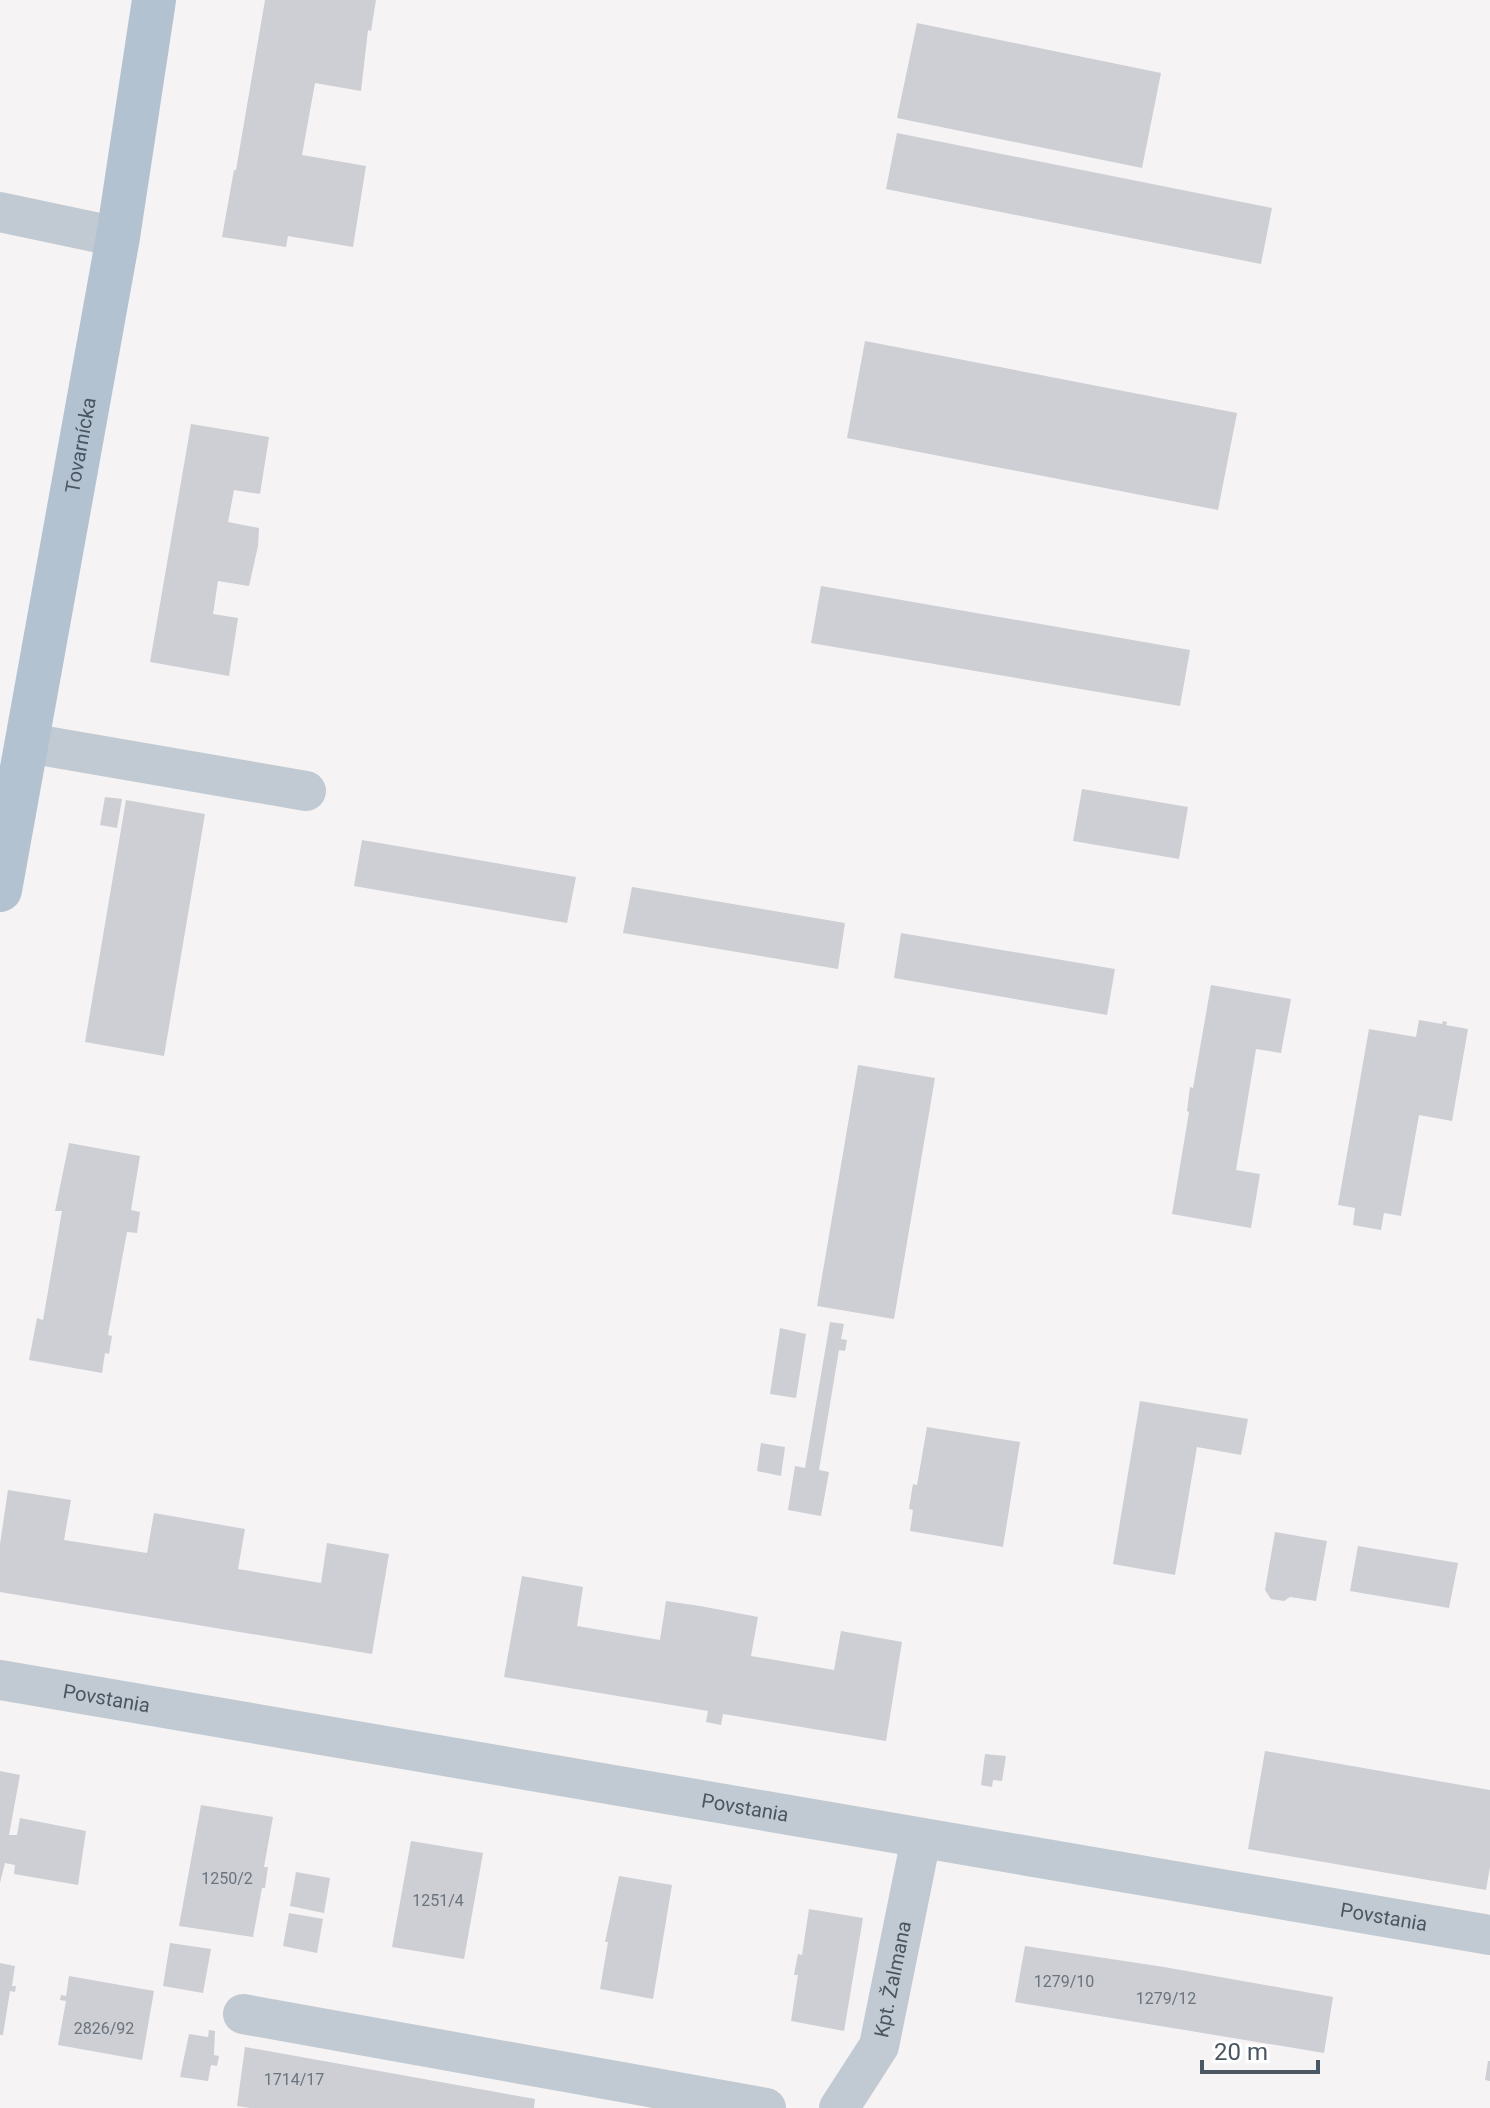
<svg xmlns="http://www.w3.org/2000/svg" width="1490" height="2108" font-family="Roboto,sans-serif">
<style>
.building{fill:#cdcfd5}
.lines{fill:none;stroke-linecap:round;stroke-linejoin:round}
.minor{stroke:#c1cad2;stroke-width:40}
.major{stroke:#b3c2d1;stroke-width:44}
.labels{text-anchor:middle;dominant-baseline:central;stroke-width:7;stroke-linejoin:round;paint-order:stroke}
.number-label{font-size:16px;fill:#6b747e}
.street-label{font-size:20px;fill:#4a5661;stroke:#fff}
</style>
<rect width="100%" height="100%" fill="#f5f3f3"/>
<path class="building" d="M 265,0 L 376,0 L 371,31 L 368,30 L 361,91 L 315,83 L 302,155 L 366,166 L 353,247 L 288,236 L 286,247 L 222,237 L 234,170 L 236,170 Z
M 917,23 L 1161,73 L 1142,168 L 897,118 Z
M 897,133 L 1272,208 L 1261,264 L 886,189 Z
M 865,341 L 1237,413 L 1218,510 L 847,438 Z
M 191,424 L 269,437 L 260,494 L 234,490 L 228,522 L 259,528 L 258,546 L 249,586 L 218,581 L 213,614 L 238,618 L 229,676 L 150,662 Z
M 821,586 L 1190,650 L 1180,706 L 811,643 Z
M 1082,789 L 1188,807 L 1179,859 L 1073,841 Z
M 105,797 L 122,799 L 117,828 L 100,825 Z
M 126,800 L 205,814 L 164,1056 L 85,1042 Z
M 362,840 L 576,877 L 567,923 L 354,886 Z
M 632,887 L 845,923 L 838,969 L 623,933 Z
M 901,933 L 1115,969 L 1107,1015 L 894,978 Z
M 1211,985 L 1291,999 L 1281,1053 L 1256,1049 L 1236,1170 L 1260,1174 L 1251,1228 L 1172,1214 L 1189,1112 L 1187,1111 L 1190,1087 L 1193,1088 Z
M 1419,1020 L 1442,1024 L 1443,1021 L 1447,1022 L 1446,1025 L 1468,1029 L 1452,1121 L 1419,1115 L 1401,1216 L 1384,1213 L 1381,1230 L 1353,1225 L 1355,1208 L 1338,1205 L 1369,1029 L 1416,1037 Z
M 858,1065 L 935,1078 L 894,1319 L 817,1306 Z
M 69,1143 L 140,1156 L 131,1210 L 140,1212 L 137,1233 L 127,1232 L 108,1335 L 112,1336 L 109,1354 L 105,1353 L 102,1373 L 29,1360 L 37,1318 L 43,1320 L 62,1211 L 55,1211 Z
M 830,1322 L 844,1324 L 841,1339 L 847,1340 L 845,1351 L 839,1350 L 819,1470 L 829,1472 L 821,1516 L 788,1510 L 795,1466 L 805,1468 Z
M 780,1328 L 806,1334 L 796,1398 L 770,1394 Z
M 1140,1401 L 1248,1419 L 1241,1455 L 1197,1447 L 1175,1575 L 1113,1564 Z
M 927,1427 L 1020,1442 L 1003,1547 L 910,1531 L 913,1510 L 909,1509 L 913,1484 L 917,1485 Z
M 761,1443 L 785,1447 L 781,1476 L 757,1471 Z
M 8,1490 L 71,1500 L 64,1540 L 147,1553 L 154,1513 L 245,1529 L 238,1569 L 321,1583 L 327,1543 L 389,1554 L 372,1654 L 0,1592 L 0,1544 Z
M 1275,1532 L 1327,1541 L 1316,1601 L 1290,1597 L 1284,1601 L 1271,1599 L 1265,1590 Z
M 1358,1546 L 1458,1563 L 1449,1608 L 1350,1591 Z
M 522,1576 L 583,1587 L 577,1626 L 660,1640 L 666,1601 L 700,1606 L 758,1617 L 751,1656 L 834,1670 L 841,1631 L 902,1642 L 886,1741 L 723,1714 L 721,1725 L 706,1722 L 708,1711 L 504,1677 Z
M 1265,1751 L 1490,1790 L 1490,1867 L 1486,1890 L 1248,1849 Z
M 985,1754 L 1006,1756 L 1002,1781 L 993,1780 L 992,1787 L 981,1785 Z
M 0,1771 L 20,1775 L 9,1835 L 17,1835 L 20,1818 L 86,1831 L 78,1885 L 14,1874 L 15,1865 L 5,1863 L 0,1883 Z
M 201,1805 L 273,1817 L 264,1867 L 268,1867 L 265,1888 L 262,1888 L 253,1937 L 179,1926 Z
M 411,1841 L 483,1853 L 464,1959 L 392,1947 Z
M 296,1872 L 330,1878 L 324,1913 L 290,1906 Z
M 619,1876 L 672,1885 L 653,1999 L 600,1989 L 608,1942 L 605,1942 Z
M 809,1909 L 863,1918 L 844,2031 L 791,2021 L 798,1975 L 794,1975 L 798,1954 L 802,1955 Z
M 289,1913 L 323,1919 L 317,1953 L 283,1946 Z
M 170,1943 L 211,1949 L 203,1993 L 163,1986 Z
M 1025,1946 L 1164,1967 L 1333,1997 L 1324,2053 L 1015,2002 Z
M 0,1963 L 15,1966 L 12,1986 L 16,1986 L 15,1992 L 10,1991 L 3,2035 L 0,2035 Z
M 69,1976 L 154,1991 L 142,2060 L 58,2045 L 66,2001 L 60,2000 L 61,1995 L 66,1996 Z
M 209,2030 L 215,2031 L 214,2055 L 219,2056 L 217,2066 L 211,2065 L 208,2081 L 180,2077 L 189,2034 L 208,2037 Z
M 245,2047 L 535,2099 L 534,2108 L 250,2108 L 237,2106 Z
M 1488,2061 L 1490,2061 L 1490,2081 L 1485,2080 Z"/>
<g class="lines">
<g class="minor">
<path d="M 0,212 L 118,237"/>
<path d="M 28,743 L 306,791"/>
<path id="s1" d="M 0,1680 L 1490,1935"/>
<path d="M 243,2014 L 766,2108"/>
<path id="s2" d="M 839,2108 L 879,2046 L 921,1839"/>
</g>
<path class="major" id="s3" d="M 0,890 L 118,237 L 154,0"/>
</g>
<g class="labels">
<g class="number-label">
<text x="227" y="1878">1250/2</text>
<text x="438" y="1900">1251/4</text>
<text x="1064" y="1981">1279/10</text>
<text x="1166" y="1998">1279/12</text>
<text x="104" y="2028">2826/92</text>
<text x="294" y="2079">1714/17</text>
</g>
<g class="street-label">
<text stroke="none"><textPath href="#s3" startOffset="452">Tovarnícka</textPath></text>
<text stroke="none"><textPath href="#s1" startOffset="108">Povstania</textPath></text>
<text stroke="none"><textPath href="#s1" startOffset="756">Povstania</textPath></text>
<text stroke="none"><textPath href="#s1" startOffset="1404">Povstania</textPath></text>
<text stroke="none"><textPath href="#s2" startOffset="142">Kpt. Žalmana</textPath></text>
</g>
</g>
<path d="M1202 2060v12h116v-12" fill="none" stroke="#4a5661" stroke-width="4"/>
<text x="1214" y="2060" font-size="24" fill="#4a5661" stroke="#ffffff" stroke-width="6" paint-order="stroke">20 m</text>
</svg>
